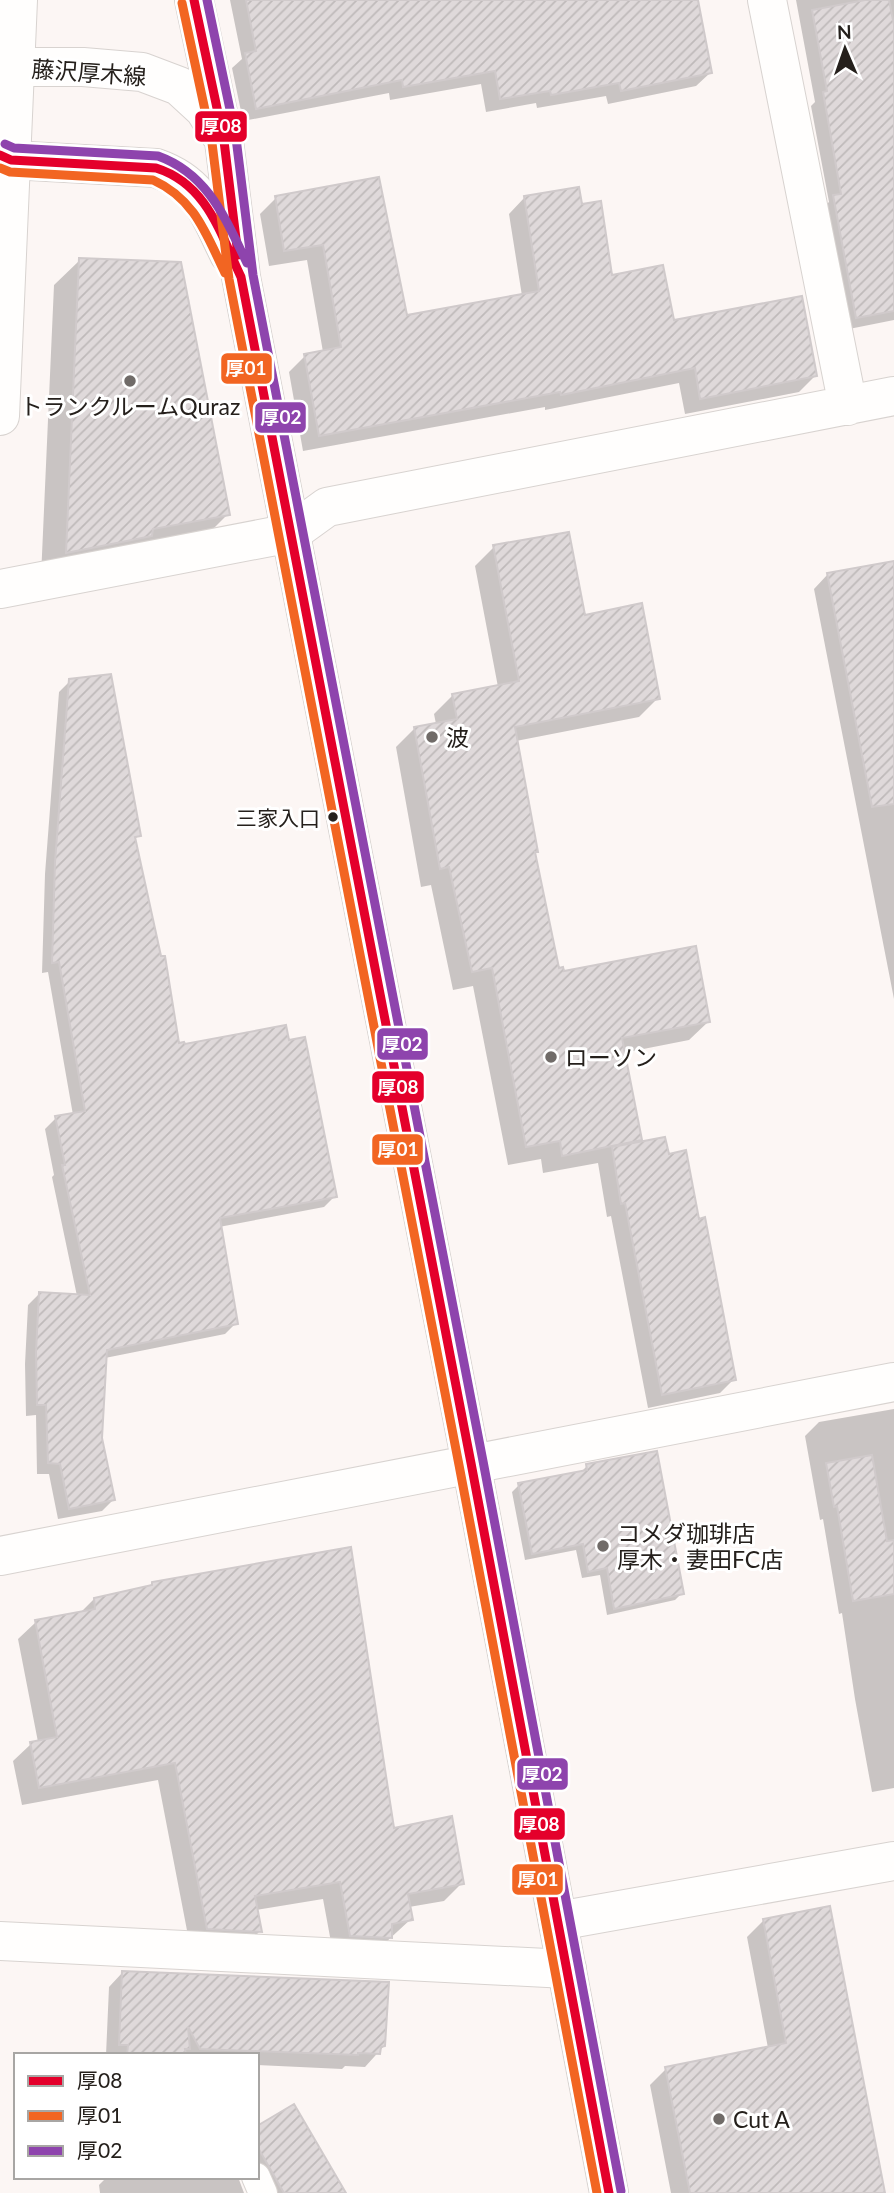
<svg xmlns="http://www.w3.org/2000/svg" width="894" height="2193" font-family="Lato,'Noto Sans JP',sans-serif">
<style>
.shadow{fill:#0003}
.building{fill:url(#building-hatch);stroke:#d0cacb;stroke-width:2}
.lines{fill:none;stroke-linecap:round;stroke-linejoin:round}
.service-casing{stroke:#d8d3d0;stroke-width:30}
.minor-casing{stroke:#d8d3d0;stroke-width:40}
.primary-casing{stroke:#d8d3d0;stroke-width:40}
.trunk-casing{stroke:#d8d3d0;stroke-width:40}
.service{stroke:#fffefd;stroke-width:28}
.minor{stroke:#fffefd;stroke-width:38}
.primary{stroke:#fffefd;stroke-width:38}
.trunk{stroke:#fffefd;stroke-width:38}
.bus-1-casing{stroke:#fff;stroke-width:14}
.bus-2-casing{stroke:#fff;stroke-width:14}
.bus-3-casing{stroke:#fff;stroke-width:14}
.bus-1{stroke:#e4002b;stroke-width:9}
.bus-2{stroke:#f26522;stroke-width:9}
.bus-3{stroke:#8e44ad;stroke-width:9}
.poi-dot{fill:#706b68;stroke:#fff;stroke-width:2.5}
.bus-dot{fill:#25201c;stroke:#fff;stroke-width:2.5}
.labels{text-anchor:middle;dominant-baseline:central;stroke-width:6;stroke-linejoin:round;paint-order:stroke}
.bus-label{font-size:21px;fill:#25201c;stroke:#fff;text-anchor:end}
.street-label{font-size:23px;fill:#25201c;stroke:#fff}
.poi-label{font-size:23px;fill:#25201c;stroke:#fff;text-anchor:start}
.line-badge{stroke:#fff;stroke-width:2.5}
.badge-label{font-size:19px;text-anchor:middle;font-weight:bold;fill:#fff}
</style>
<defs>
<pattern id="building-hatch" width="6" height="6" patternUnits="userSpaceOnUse" patternTransform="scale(1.75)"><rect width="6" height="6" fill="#dfd9da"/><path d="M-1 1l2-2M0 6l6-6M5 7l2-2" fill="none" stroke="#bfbaba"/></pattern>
</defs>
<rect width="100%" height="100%" fill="#fcf6f4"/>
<path class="shadow" d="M 230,0 L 696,0 L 710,73 L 696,86 L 608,104 L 606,96 L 537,108 L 536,103 L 486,112 L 481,84 L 390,100 L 389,93 L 243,121 L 232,68 L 242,59 Z
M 796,0 L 894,0 L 894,320 L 844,330 L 821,209 L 829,202 L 811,106 L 815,102 Z
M 525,197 L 580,206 L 611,277 L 672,323 L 815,376 L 799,392 L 685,414 L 679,383 L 545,410 L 545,407 L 303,451 L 289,372 L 305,356 L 323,352 L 307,260 L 269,266 L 260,214 L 276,198 L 405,317 L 522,296 L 509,214 Z
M 80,260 L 228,514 L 202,540 L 41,577 L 54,285 Z
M 494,547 L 583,617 L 658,698 L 639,717 L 516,741 L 536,851 L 534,854 L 557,970 L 708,1022 L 689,1040 L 623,1053 L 640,1139 L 635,1145 L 668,1156 L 697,1221 L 734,1379 L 720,1393 L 648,1408 L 611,1216 L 607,1217 L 598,1163 L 543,1173 L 541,1159 L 508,1165 L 473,986 L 453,990 L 431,885 L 421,887 L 396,747 L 415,728 L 436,724 L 434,714 L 453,695 L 498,687 L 475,566 Z
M 894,562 L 894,999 L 814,589 L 828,574 Z
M 70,681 L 139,835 L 134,840 L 178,1045 L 335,1196 L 324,1207 L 219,1227 L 236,1323 L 225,1334 L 105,1358 L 101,1438 L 113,1500 L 102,1511 L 58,1519 L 49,1474 L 37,1474 L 36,1415 L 26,1416 L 25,1364 L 28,1305 L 39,1294 L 77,1296 L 52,1177 L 54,1175 L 45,1129 L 56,1118 L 73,1115 L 48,972 L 42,973 L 45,874 L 59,692 Z
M 894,1409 L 894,1788 L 872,1792 L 855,1699 L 842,1613 L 839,1614 L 823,1519 L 820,1520 L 805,1436 L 819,1422 Z
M 587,1466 L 682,1593 L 675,1600 L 607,1615 L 600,1575 L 582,1578 L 576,1550 L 525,1560 L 512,1492 L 519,1485 L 580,1473 Z
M 152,1583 L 392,1830 L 462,1883 L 444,1901 L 409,1907 L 411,1919 L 372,1955 L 333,1953 L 323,1899 L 256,1910 L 260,1931 L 243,1949 L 190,1946 L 158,1780 L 22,1805 L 13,1761 L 31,1744 L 38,1742 L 18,1639 L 36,1622 L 80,1613 L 94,1599 L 148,1588 Z
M 763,1921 L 885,2193 L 671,2193 L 650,2085 L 666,2069 L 768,2048 L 747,1937 Z
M 122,1973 L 384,2046 L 365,2067 L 345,2066 L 342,2069 L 257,2065 L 257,2055 L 106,2055 L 109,1987 Z
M 257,2128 L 344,2193 L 263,2193 L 257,2177 Z
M 107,2177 L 238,2177 L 244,2193 L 100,2193 L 99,2185 Z"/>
<path class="building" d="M 246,0 L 698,0 L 712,73 L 621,91 L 619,83 L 551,95 L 550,91 L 500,99 L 495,71 L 403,87 L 402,80 L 256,109 L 245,53 L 256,51 Z
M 865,0 L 889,0 L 894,25 L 894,311 L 856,318 L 833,195 L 841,194 L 823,92 L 827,91 L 812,10 Z
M 379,177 L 407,315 L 539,291 L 524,196 L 579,187 L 582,204 L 601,201 L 612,275 L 663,265 L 674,320 L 802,296 L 817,376 L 700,399 L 695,368 L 561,395 L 560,392 L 319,436 L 304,354 L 341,347 L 323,245 L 284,251 L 275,196 Z
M 79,258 L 181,262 L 230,515 L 153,529 L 152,536 L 66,553 Z
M 569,532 L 585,615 L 642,603 L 660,699 L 515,727 L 538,852 L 535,852 L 559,968 L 563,967 L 564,971 L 696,946 L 710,1022 L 622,1038 L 642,1140 L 562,1156 L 560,1141 L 526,1147 L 492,968 L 472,972 L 449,867 L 440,869 L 414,727 L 457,719 L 452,694 L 519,681 L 493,545 Z
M 894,561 L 894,804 L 872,807 L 827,573 Z
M 111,674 L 141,836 L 135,837 L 161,956 L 165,956 L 179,1043 L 184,1042 L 185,1044 L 286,1025 L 289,1040 L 305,1037 L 337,1197 L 220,1218 L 238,1324 L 107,1350 L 102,1438 L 115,1500 L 69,1509 L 60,1464 L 48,1463 L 46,1405 L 37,1405 L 36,1352 L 39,1292 L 90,1295 L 62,1165 L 65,1165 L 55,1116 L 85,1111 L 59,962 L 52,963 L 55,862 L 69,679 Z
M 665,1137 L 669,1154 L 686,1150 L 699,1219 L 705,1217 L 736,1380 L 662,1395 L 625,1203 L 621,1204 L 612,1147 Z
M 657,1451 L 684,1594 L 614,1609 L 607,1568 L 588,1572 L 583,1544 L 532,1554 L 518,1483 L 587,1470 L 586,1464 Z
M 872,1455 L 887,1541 L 894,1540 L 894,1594 L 853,1601 L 837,1506 L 834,1507 L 826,1463 Z
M 351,1547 L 394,1828 L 452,1816 L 464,1884 L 408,1894 L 413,1920 L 392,1924 L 392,1938 L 350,1936 L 340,1882 L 255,1896 L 262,1932 L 207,1929 L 175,1763 L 39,1788 L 30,1742 L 57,1737 L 35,1620 L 95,1609 L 94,1598 L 152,1585 L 152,1582 Z
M 830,1906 L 885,2193 L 690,2193 L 665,2067 L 786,2043 L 763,1919 Z
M 122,1971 L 389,1982 L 385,2046 L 381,2047 L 380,2054 L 358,2053 L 358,2055 L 200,2049 L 188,2027 L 190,2049 L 185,2049 L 186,2055 L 127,2055 L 128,2045 L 119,2045 Z
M 294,2104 L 346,2193 L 284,2193 L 257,2146 L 257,2126 Z"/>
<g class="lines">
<defs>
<path id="service" d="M 256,2177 L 263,2193"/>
<path id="minor" d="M 767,0 L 848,406
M 0,589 L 291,533 L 327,507 L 894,396
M 0,1556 L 894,1382
M 558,1921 L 894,1861
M 0,1941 L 567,1969"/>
<path id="primary" d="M 194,0 L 224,141 L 241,277 L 471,1463 L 609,2193
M 0,74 L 14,67 L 83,67 L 142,72 L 179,86 L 204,109 L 220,134
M 0,155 L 11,160 L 156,168 C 202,184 209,214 229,254"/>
<path id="trunk" d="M 0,416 L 18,0"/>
</defs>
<use href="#service" class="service-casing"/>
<use href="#minor" class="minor-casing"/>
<use href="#primary" class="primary-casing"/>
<use href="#trunk" class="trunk-casing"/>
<use href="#service" class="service"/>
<use href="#minor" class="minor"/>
<use href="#primary" class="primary"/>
<use href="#trunk" class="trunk"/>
<defs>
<path id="bus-1" d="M 194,0 L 224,141 L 238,255
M 0,155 L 11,160 L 156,168 C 207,184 220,233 241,277 L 471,1463 L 609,2193"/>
<path id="bus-2" d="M 182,3 L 212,143 L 229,279 L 459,1465 L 597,2193
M 0,168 L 10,172 L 153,180 C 195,199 206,234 225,273"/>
<path id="bus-3" d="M 207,0 L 236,138 L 253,275 L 483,1461 L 621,2191
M 5,144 L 14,148 L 158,156 C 208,174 225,218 247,263"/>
</defs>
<use href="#bus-1" class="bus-1-casing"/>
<use href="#bus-2" class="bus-2-casing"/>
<use href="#bus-3" class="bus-3-casing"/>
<use href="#bus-1" class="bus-1"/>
<use href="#bus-2" class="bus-2"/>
<use href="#bus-3" class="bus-3"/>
</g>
<g class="poi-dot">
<circle cx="130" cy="381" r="7"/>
<circle cx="432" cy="737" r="7"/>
<circle cx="551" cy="1057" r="7"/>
<circle cx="603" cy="1546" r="7"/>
<circle cx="719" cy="2119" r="7"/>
</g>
<circle class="bus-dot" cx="333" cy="817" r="6"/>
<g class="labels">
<g class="bus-label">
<text x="320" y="817">三家入口</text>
</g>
<g class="street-label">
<text transform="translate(89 72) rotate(4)">藤沢厚木線</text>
</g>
<g class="poi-label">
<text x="130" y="406" text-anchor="middle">トランクルームQuraz</text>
<text x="446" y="737">波</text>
<text x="565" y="1057">ローソン</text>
<text x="617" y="1533">コメダ珈琲店<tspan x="617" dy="26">厚木・妻田FC店</tspan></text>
<text x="733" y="2119">Cut A</text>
</g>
</g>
<g class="line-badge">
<rect x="194" y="110" width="54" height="33" rx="7" fill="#e4002b"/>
<rect x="220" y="352" width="53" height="33" rx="7" fill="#f26522"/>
<rect x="254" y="401" width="53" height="33" rx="7" fill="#8e44ad"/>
<rect x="376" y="1027" width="53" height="34" rx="7" fill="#8e44ad"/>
<rect x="371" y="1070" width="54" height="34" rx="7" fill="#e4002b"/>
<rect x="371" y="1133" width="53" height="33" rx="7" fill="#f26522"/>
<rect x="516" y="1757" width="53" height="34" rx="7" fill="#8e44ad"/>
<rect x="513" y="1807" width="53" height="34" rx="7" fill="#e4002b"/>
<rect x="511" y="1863" width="53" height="33" rx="7" fill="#f26522"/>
</g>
<g class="badge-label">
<text x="221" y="133">厚08</text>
<text x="246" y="375">厚01</text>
<text x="281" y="424">厚02</text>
<text x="402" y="1051">厚02</text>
<text x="398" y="1094">厚08</text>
<text x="398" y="1156">厚01</text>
<text x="542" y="1781">厚02</text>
<text x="539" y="1831">厚08</text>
<text x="538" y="1886">厚01</text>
</g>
<rect x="14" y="2053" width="245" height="126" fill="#ffffff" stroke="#a8a6a4" stroke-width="2"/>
<rect x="28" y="2076" width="35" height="10" fill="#e4002b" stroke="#a8a6a4" stroke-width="2"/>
<text x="77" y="2088" font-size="21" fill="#25201c">厚08</text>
<rect x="28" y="2111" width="35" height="10" fill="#f26522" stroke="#a8a6a4" stroke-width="2"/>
<text x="77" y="2123" font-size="21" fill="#25201c">厚01</text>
<rect x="28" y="2146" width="35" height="10" fill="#8e44ad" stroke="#a8a6a4" stroke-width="2"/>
<text x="77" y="2158" font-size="21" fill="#25201c">厚02</text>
<g transform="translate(845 49) rotate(358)" stroke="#ffffff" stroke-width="5" paint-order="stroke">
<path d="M0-5L12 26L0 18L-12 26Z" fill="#25201c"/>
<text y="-10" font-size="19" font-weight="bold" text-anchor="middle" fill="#25201c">N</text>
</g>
</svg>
